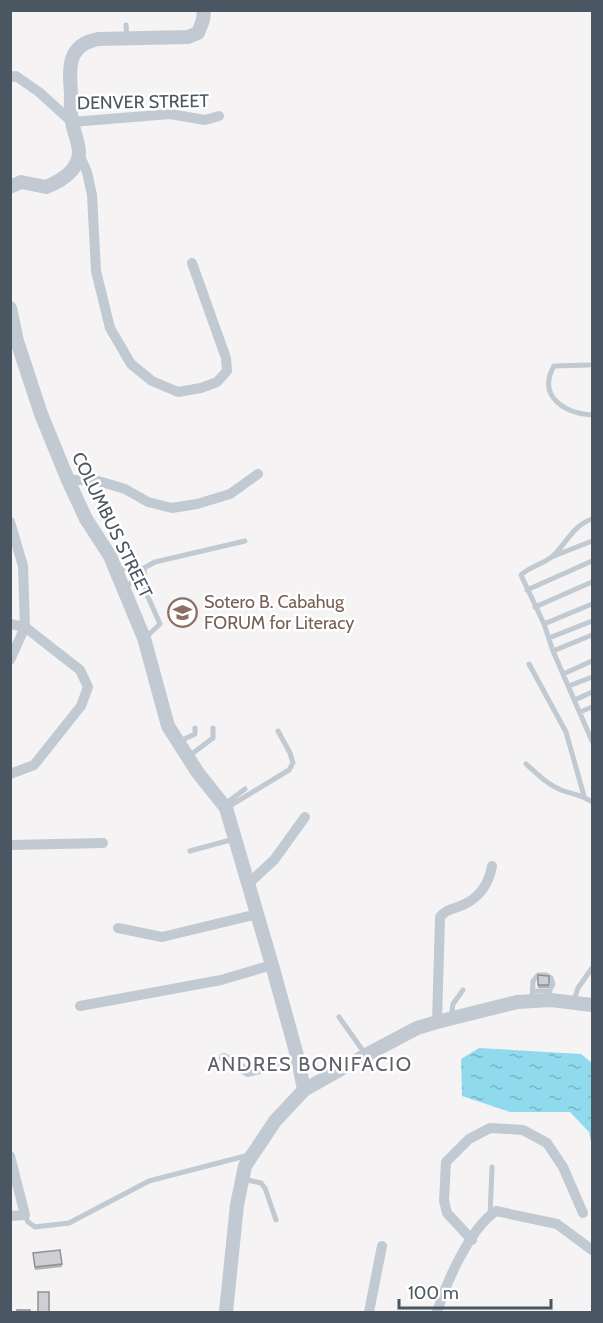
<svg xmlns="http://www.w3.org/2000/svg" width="603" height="1323" font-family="Cabin,sans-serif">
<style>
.water{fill:url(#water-ripples)}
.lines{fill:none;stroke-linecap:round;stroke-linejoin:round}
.service{stroke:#c1cad2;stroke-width:5}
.minor{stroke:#c1cad2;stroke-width:10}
.tertiary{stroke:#c1cad2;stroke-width:14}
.wall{fill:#b0b2b7}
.building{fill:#cdcfd5;stroke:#909195;stroke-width:1.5}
.labels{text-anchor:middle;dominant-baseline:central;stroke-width:5;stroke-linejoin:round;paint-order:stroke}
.street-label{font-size:18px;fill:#4a5661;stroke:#fff}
.education-label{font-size:18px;fill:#785e54;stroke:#fff;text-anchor:start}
.neighbourhood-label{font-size:20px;letter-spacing:1.5px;fill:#5f6368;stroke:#fff}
</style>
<defs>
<pattern id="water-ripples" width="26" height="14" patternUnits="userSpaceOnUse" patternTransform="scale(1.5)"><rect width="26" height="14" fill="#90daee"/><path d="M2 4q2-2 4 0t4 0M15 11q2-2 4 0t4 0" fill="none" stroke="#78b4c4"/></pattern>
</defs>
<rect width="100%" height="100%" fill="#f5f3f3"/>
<path class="water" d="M 479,1048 L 581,1054 L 592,1063 L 592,1145 L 589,1132 L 570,1112 L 510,1112 L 462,1096 L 461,1059 Z"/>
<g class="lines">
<path class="service" d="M 126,25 L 127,37
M 589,365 L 554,366 C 537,396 564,413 592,415
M 592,519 C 574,525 567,542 554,555 C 545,564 530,566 521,575 L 544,624 L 553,651 L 592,741
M 554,556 L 592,541
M 144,568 L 145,590 L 160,624 L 145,638
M 116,569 L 144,568
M 125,589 L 144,568 L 155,562 L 245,541
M 527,590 L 592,561
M 535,607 L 592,582
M 544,624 L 592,604
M 549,638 L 592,621
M 553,651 L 592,635
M 529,664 L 566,732 L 584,796
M 563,674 L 592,661
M 569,686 L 592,677
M 575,700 L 592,692
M 580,712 L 592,707
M 180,741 L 195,734 L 195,728
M 189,756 L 213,738 L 213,728
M 526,764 C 537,774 547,784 561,790 C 572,794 582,795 592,802
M 225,804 L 245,789
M 228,807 L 289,770 L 293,763 L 290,753 L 278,731
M 190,851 L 234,839
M 533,991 L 550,991
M 532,1000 L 533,981 L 538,975 L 546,975 L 551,978 L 553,984 L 545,1000
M 573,1003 L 578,988 L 592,968
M 339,1017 L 366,1055
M 451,1018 L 453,1004 L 463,990
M 243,1179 L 261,1183 L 265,1188 L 276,1220
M 25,1215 L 28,1222 L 35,1227 L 69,1223 L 149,1181 L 249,1155
M 490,1215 L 492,1167"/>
<path class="minor" d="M 10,77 L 16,76 L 39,92 L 72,122 L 170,114 L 205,120 L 219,116
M 79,154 L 87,172 L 92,195 L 96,271 L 110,328 L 131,364 L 152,381 L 178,392 L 201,388 L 217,382 L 227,371 L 226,358 L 192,263
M 68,480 L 95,480 L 125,489 L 148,502 L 172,508 L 197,504 L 230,494 L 258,474
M 10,522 L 23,566 L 25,627 L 10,660
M 10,624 L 25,627 L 80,670 L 88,687 L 81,706 L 34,765 L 10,774
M 10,845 L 103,843
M 249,883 L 274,860 L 305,817
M 118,928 L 162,937 L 257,914
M 80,1006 L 221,980 L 272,965
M 437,1022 L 440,917 C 447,908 455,909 465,904 C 481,896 489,883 492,866
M 224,1058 L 248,1072 L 298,1059
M 10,1156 L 25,1215 L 10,1216
M 472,1240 L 447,1213 L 444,1201 L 446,1162 L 469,1139 L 490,1128 L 523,1130 L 547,1143 L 563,1167 L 583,1213
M 369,1312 L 382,1246
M 437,1312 C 446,1283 470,1228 496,1211 L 557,1224 L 592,1250"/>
<path class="tertiary" d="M 10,187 L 21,182 L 46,187 C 61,181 78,171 79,153 C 79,142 73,131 72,121 C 70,112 71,102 71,93 C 69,68 67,44 99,39 L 188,37 L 198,33 L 203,20 L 204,10
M 10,308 L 17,341 L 41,414 L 68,480 L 86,519 L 110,556 L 144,638 L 168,726 L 198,773 L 226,808 L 272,965 L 298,1059 L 304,1090
M 226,1312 L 237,1205 L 245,1166 L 275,1121 L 304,1090 L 366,1055 L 417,1028 L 437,1022 L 517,1002 L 551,1000 L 592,1005"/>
</g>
<path class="wall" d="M 538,975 L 549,976 L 549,988 L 538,988 Z
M 33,1256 L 62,1264 L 62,1267 L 35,1270 Z"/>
<path class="building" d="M 538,975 L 549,976 L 549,985 L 538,985 Z
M 60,1250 L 62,1264 L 35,1267 L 33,1253 Z
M 38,1292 L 49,1292 L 49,1312 L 38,1312 Z
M 17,1310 L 30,1310 L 30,1312 L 34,1312 L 18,1312 Z"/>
<defs>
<symbol id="school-ring" viewBox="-11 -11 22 22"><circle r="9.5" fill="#fff" stroke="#8d6e63" stroke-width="1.5"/><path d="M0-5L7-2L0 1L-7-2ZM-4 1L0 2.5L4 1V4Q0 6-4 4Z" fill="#8d6e63"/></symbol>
</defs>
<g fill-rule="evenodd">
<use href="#school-ring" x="166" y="596" width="33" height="33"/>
</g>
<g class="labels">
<g class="street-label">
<text transform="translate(143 102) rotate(-1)">DENVER STREET</text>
<text transform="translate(112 525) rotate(64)">COLUMBUS STREET</text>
</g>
<g class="education-label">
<text x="204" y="602">Sotero B. Cabahug<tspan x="204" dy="21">FORUM for Literacy</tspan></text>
</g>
<g class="neighbourhood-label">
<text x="310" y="1064">ANDRES BONIFACIO</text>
</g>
</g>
<rect width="603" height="1323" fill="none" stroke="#4a5661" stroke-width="24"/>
<path d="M399 1299v9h152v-9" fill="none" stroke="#4a5661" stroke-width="3"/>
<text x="408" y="1299" font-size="18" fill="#4a5661" stroke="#ffffff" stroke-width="4.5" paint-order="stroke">100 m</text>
</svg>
